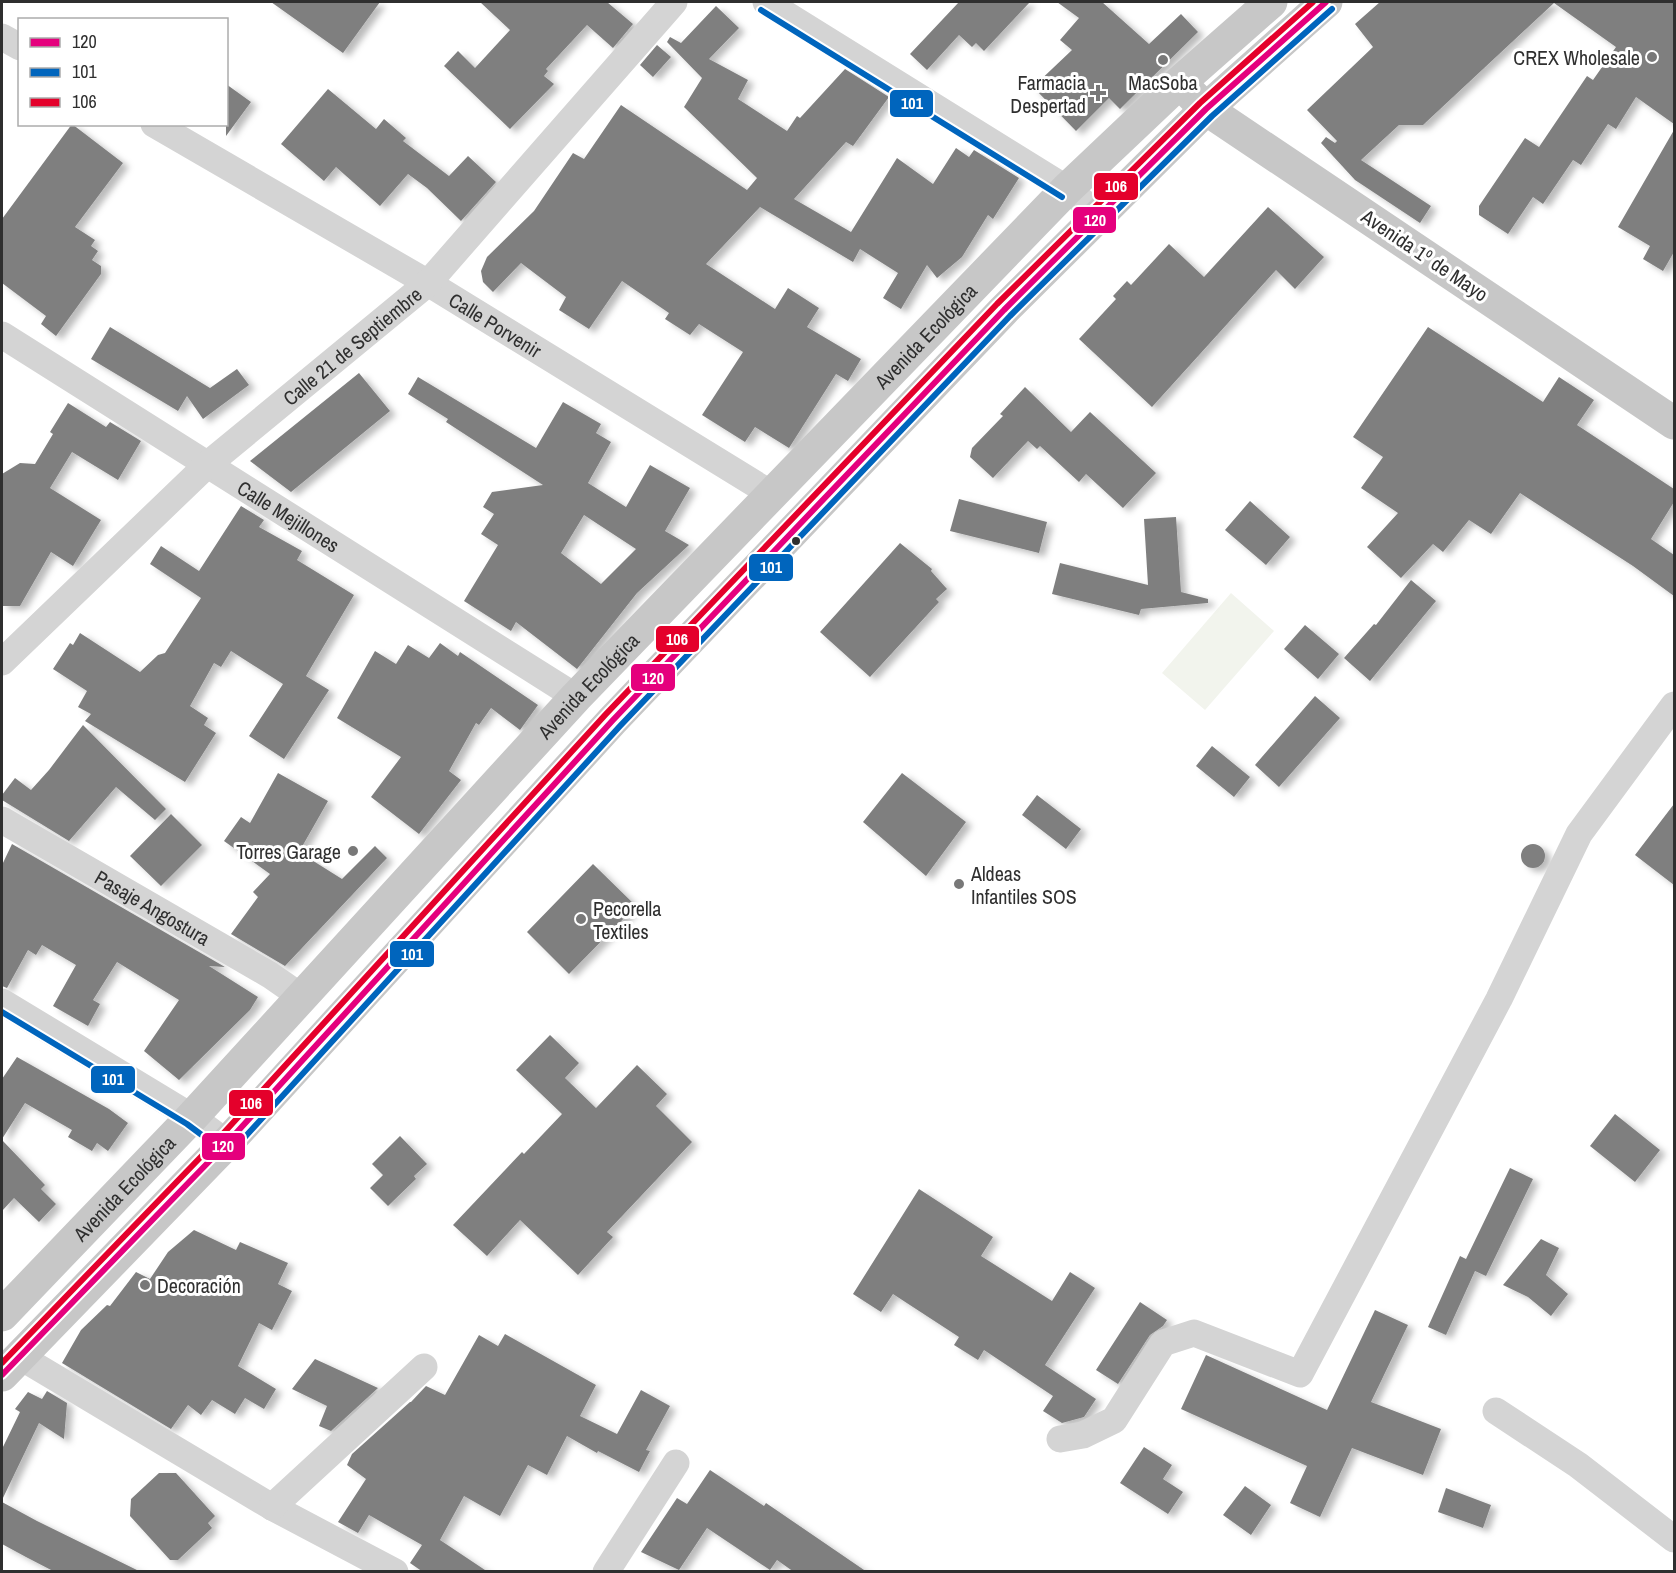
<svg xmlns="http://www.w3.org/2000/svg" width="1676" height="1573" font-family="'Archivo Narrow',sans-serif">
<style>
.green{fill:#f2f4ed}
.building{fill:#7f7f7f;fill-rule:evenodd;filter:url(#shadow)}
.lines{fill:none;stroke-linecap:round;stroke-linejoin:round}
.minor{stroke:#d4d4d4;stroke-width:27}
.major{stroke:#c7c7c7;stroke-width:33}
.bus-1-casing{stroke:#fff;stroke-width:10}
.bus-2-casing{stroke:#fff;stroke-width:10}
.bus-3-casing{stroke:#fff;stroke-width:10}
.bus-1{stroke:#e5007d;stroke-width:6}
.bus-2{stroke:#0065bd;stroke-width:6}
.bus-3{stroke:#e4002b;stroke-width:6}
.poi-dot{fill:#787878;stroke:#fff;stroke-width:2}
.bus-dot{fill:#2f2f2f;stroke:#fff;stroke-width:2}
.labels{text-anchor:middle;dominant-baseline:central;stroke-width:6;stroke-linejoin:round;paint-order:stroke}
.poi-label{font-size:20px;fill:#2f2f2f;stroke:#fff;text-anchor:end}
.street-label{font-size:20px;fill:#2f2f2f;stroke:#fff}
.line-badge{stroke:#fff;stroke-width:2}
.badge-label{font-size:16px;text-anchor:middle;font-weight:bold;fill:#fff}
</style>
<defs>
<filter id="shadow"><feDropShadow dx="6" dy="4" stdDeviation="3" flood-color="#0004"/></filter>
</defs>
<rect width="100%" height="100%" fill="#fff"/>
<path class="green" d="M 1231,593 L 1274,631 L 1205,710 L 1162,673 Z"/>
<path class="building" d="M 271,2 L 380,2 L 343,53 Z
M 480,2 L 607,2 L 633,24 L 613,48 L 587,25 L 546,69 L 548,71 L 544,76 L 554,84 L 510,129 L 444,66 L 458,51 L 475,68 L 510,30 Z
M 959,2 L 1030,2 L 984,51 L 976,43 L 972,47 L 959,35 L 927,70 L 910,54 Z
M 1057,2 L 1102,2 L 1149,44 L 1181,14 L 1198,32 L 1120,109 L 1109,98 L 1076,131 L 1033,87 L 1072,50 L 1060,40 L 1079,18 Z
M 1380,2 L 1674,2 L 1674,124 L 1636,97 L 1616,129 L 1608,124 L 1581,165 L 1573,160 L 1543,204 L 1533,197 L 1508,234 L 1479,215 L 1479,206 L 1525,138 L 1539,147 L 1587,76 L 1593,80 L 1616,47 L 1554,3 L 1423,125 L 1399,125 L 1361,160 L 1431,206 L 1420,223 L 1355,180 L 1321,143 L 1326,137 L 1335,143 L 1337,141 L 1307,110 L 1373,47 L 1355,24 Z
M 716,6 L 739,28 L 709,59 L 748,80 L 738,99 L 787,131 L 797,116 L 800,118 L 845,69 L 889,97 L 853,146 L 846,142 L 794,199 L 851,232 L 897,158 L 933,184 L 956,148 L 969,157 L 974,150 L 1019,178 L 993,219 L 988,215 L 962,257 L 937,278 L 927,265 L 901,309 L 883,298 L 898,273 L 860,249 L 853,262 L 760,207 L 706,264 L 775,309 L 788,288 L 819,308 L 807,327 L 861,359 L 848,381 L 836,374 L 789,448 L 755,427 L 745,442 L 702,415 L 743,352 L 699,324 L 690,335 L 665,319 L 669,313 L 622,281 L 589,329 L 559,310 L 566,297 L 521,263 L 493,292 L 483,282 L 481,271 L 487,257 L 534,211 L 573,153 L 584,159 L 621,105 L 747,190 L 757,178 L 684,107 L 702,78 L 667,42 L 670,37 L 681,43 Z
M 657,45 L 671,57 L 653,77 L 640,65 Z
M 226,84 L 251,102 L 226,136 Z
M 328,89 L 376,129 L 384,119 L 406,138 L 403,141 L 449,176 L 468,156 L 496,182 L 461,221 L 427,188 L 408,174 L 380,206 L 336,167 L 324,181 L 281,144 Z
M 72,124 L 123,163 L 75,227 L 95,240 L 91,246 L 98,251 L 92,260 L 101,266 L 101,274 L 56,336 L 41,324 L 46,316 L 2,283 L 2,219 Z
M 1674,130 L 1674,252 L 1663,271 L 1643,259 L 1650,246 L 1618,227 Z
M 1268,207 L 1324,257 L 1295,289 L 1276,270 L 1152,407 L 1079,339 L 1116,299 L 1113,296 L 1127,281 L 1131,285 L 1169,244 L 1204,277 Z
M 110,327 L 210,388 L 237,369 L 249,385 L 203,419 L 187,396 L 178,411 L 91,359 Z
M 1428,327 L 1543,402 L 1559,377 L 1594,400 L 1577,425 L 1674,489 L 1674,502 L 1651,539 L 1674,555 L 1674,596 L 1633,566 L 1520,493 L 1491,534 L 1469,520 L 1443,552 L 1433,544 L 1401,578 L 1367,547 L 1398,513 L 1361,488 L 1383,457 L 1353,437 Z
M 359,373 L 390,411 L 291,492 L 250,461 Z
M 418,377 L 536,448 L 563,402 L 601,424 L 596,433 L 611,442 L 588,483 L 626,507 L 650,465 L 690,488 L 665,531 L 689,545 L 637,593 L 577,669 L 516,622 L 511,631 L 464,601 L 498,545 L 481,534 L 494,514 L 483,507 L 492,492 L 543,485 L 446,422 L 448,419 L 408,394 ZM 584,515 L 636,549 L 601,584 L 561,553 Z
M 1025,387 L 1071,432 L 1090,412 L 1156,473 L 1123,508 L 1086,474 L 1079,482 L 1040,446 L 1037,449 L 1028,441 L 993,478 L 970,457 L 972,448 L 1003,416 L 1000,414 Z
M 68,403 L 106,427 L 110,422 L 141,441 L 118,480 L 72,452 L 50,488 L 101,520 L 73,566 L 51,552 L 20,606 L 2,606 L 2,474 L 20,463 L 35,464 L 53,434 L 50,432 Z
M 959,499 L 1047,522 L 1039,553 L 950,531 Z
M 1250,501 L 1290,537 L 1266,565 L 1225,530 Z
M 241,506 L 264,520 L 259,527 L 302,551 L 297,560 L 354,595 L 306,676 L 329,690 L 284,759 L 249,736 L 283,684 L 231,651 L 221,667 L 214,663 L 190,706 L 208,718 L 204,725 L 216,733 L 185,782 L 85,721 L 91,714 L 78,707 L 87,691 L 53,669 L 70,643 L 73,645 L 80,633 L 140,672 L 158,655 L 165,653 L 201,598 L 150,564 L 161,546 L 199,571 Z
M 1176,517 L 1181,592 L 1208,599 L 1208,603 L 1141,609 L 1139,615 L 1052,594 L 1060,563 L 1148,585 L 1144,519 Z
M 900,543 L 932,569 L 931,571 L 947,589 L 936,599 L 939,602 L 870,677 L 820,632 Z
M 1411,580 L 1436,601 L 1370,681 L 1344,658 L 1374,624 L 1376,625 Z
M 1305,625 L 1339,654 L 1318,679 L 1284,649 Z
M 440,643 L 458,656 L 460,652 L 538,705 L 520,730 L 491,708 L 479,725 L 476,723 L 449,771 L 461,780 L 419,834 L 371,797 L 401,757 L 337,718 L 375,651 L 396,664 L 408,645 L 429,658 Z
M 1315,696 L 1340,718 L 1279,787 L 1255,765 Z
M 83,725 L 166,809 L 155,820 L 116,787 L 69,841 L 2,800 L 2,795 L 15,778 L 31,790 L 49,770 Z
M 1212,746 L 1250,777 L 1234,797 L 1196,766 Z
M 278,773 L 328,801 L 299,852 L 342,879 L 375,846 L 387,858 L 285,966 L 231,934 L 258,897 L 253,892 L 270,874 L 224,841 L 241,817 L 250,823 Z
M 902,773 L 966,822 L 926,876 L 863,822 Z
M 1037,795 L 1081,829 L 1066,849 L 1022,815 Z
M 1674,804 L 1674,885 L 1635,855 Z
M 171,814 L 202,845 L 161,886 L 130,856 Z
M1521 856a12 12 0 1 1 24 0a12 12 0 1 1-24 0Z
M 12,844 L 225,967 L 209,966 L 258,997 L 250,1010 L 179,1080 L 144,1051 L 179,1000 L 117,962 L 93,1000 L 100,1004 L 88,1026 L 53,1006 L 76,965 L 42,945 L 36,955 L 28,950 L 7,988 L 2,986 L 2,865 Z
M 593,864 L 636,906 L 569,974 L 527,932 Z
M 550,1035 L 579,1063 L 565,1078 L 596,1108 L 637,1065 L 667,1094 L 656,1106 L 692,1142 L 607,1232 L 613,1237 L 578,1275 L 520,1220 L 487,1256 L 453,1225 L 522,1152 L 524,1154 L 562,1114 L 516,1070 Z
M 17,1057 L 109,1109 L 128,1123 L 108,1151 L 97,1143 L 92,1151 L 68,1137 L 72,1130 L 25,1103 L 2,1139 L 2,1079 Z
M 1615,1114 L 1660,1150 L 1635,1182 L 1590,1146 Z
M 400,1136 L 427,1164 L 414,1176 L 416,1179 L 388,1206 L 370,1188 L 383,1175 L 372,1164 Z
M 2,1140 L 45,1185 L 41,1189 L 56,1204 L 39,1222 L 14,1198 L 2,1211 Z
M 1510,1168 L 1533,1179 L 1486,1276 L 1475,1271 L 1446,1335 L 1428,1327 L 1460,1256 L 1466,1259 Z
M 919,1189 L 993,1237 L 981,1256 L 1052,1301 L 1070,1272 L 1095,1288 L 1045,1365 L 1096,1399 L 1084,1417 L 1062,1423 L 1043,1411 L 1053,1396 L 984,1350 L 978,1360 L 954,1345 L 959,1337 L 893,1294 L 881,1312 L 853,1294 Z
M 194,1230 L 236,1250 L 240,1242 L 288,1263 L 278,1284 L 292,1291 L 272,1330 L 259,1323 L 238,1366 L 276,1389 L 264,1409 L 245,1398 L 235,1414 L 212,1400 L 201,1415 L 188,1405 L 171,1429 L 62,1363 L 81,1330 L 107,1305 L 110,1306 L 136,1272 L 150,1279 L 168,1252 Z
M 1541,1239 L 1559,1248 L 1546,1275 L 1568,1294 L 1551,1316 L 1528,1297 L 1503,1285 Z
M 1140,1302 L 1167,1320 L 1163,1326 L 1150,1335 L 1118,1384 L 1096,1370 Z
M 1375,1310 L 1408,1325 L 1371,1402 L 1441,1429 L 1423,1475 L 1352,1448 L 1320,1517 L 1290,1503 L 1307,1466 L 1181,1409 L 1206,1355 L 1327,1410 Z
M 505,1334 L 596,1385 L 580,1416 L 617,1434 L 641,1390 L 670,1406 L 646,1450 L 650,1451 L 639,1472 L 598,1451 L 597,1453 L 567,1436 L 547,1475 L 528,1465 L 500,1516 L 464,1496 L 440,1540 L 488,1572 L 423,1572 L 410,1563 L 422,1545 L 369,1515 L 358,1533 L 338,1522 L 366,1479 L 347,1465 L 352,1454 L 410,1402 L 411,1402 L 426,1386 L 445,1395 L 479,1335 L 498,1346 Z
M 315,1359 L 378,1388 L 331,1431 L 319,1426 L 327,1406 L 292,1389 Z
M 47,1391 L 67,1403 L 64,1439 L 39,1423 L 2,1500 L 2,1449 L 20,1412 L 15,1409 L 28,1392 L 42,1399 Z
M 1144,1447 L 1172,1465 L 1163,1479 L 1183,1492 L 1168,1514 L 1120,1483 Z
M 710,1470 L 764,1506 L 766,1503 L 867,1572 L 794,1572 L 777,1560 L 770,1570 L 707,1528 L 679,1570 L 641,1552 L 677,1498 L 687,1504 Z
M 159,1473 L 176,1473 L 215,1516 L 208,1523 L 212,1528 L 178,1560 L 170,1560 L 130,1516 L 131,1499 Z
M 1245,1486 L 1271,1505 L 1251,1535 L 1223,1515 Z
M 1446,1488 L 1491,1505 L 1483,1528 L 1438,1512 Z
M 2,1502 L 37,1521 L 141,1572 L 55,1572 L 26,1557 L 2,1544 Z"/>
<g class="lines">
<g class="minor">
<path d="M 766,2 L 1067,189 L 1099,215"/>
<path d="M 2,37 L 20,47"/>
<path id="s1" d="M 154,124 L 428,283 L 773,495"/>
<path id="s2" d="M 2,335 L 576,697"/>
<path id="s3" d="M 2,662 L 207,465 L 428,283 L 674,2"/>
<path id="s4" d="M 2,820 L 270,975 L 303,998"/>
<path d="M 2,1002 L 192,1117 L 227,1143"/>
<path d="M 19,1356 L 272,1507 L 395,1572"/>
<path d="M 1496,1411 L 1578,1465 L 1674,1539"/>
<path d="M 1060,1439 L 1083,1435 L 1114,1420 L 1163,1343 L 1194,1333 L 1300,1374 L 1499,999 L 1579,834 L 1674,705"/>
<path d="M 272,1507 L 424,1367"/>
<path d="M 606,1572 L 676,1463"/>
</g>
<g class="major">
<path d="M 1191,94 L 1206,109 L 1674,423"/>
<path id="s5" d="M 2,1315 L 192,1117 L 576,697 L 1067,189 L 1179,83 L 1271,2"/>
<path d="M 2,1375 L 227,1143 L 613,720 L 1004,310 L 1206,109 L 1326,2"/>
</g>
<defs>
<path id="bus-1" d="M 2,1375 L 227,1143 L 613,720 L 1004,310 L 1206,109 L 1326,2"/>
<path id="bus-2" d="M 761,10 L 1062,197
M 2,1012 L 187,1124 L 222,1150
M 234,1149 L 620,726 L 1010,316 L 1212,116 L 1332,9"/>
<path id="bus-3" d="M 2,1363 L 220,1137 L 606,714 L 997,304 L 1200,103 L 1313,2"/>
</defs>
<use href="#bus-1" class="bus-1-casing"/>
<use href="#bus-2" class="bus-2-casing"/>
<use href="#bus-3" class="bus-3-casing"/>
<use href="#bus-1" class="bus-1"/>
<use href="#bus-2" class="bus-2"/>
<use href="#bus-3" class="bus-3"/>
</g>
<g class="poi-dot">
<circle cx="1652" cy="57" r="6"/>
<circle cx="1163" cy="60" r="6"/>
<path d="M1095 84h6v6h6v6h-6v6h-6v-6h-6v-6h6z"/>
<circle cx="353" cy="851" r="6"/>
<circle cx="959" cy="884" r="6"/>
<circle cx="581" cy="919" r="6"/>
<circle cx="145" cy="1285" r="6"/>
</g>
<circle class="bus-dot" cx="796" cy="541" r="5"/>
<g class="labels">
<g class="poi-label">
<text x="1640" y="57">CREX Wholesale</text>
<text x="1086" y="82">Farmacia<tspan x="1086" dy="23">Despertad</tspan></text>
<text x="1163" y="82" text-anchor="middle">MacSoba</text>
<text x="341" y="851">Torres Garage</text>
<text x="971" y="873" text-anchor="start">Aldeas<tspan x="971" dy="23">Infantiles SOS</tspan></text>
<text x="593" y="908" text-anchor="start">Pecorella<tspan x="593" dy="23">Textiles</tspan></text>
<text x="157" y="1285" text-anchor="start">Decoración</text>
</g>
<g class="street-label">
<text transform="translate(1425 255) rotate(34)">Avenida 1º de Mayo</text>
<text stroke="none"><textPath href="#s1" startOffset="396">Calle Porvenir</textPath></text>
<text stroke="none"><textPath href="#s5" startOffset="1346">Avenida Ecológica</textPath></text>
<text stroke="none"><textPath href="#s3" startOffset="472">Calle 21 de Septiembre</textPath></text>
<text stroke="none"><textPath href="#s2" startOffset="339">Calle Mejillones</textPath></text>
<text stroke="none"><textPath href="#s5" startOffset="860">Avenida Ecológica</textPath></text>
<text stroke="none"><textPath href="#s4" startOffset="174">Pasaje Angostura</textPath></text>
<text stroke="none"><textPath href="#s5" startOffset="176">Avenida Ecológica</textPath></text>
</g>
</g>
<g class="line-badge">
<rect x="889" y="89" width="45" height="29" rx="6" fill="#0065bd"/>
<rect x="1093" y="172" width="46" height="29" rx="6" fill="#e4002b"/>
<rect x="1072" y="206" width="45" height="28" rx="6" fill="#e5007d"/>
<rect x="748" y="553" width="46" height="29" rx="6" fill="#0065bd"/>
<rect x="655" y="625" width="45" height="28" rx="6" fill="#e4002b"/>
<rect x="630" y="663" width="46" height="29" rx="6" fill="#e5007d"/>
<rect x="389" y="940" width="46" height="28" rx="6" fill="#0065bd"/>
<rect x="90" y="1065" width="46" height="29" rx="6" fill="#0065bd"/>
<rect x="228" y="1089" width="46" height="28" rx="6" fill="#e4002b"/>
<rect x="201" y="1132" width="45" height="29" rx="6" fill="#e5007d"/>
</g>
<g class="badge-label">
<text x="912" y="109">101</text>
<text x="1116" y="192">106</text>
<text x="1095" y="226">120</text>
<text x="771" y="573">101</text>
<text x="677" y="645">106</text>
<text x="653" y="684">120</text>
<text x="412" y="960">101</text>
<text x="113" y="1085">101</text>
<text x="251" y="1109">106</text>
<text x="223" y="1152">120</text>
</g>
<rect width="1676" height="1573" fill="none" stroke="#2f2f2f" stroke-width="6"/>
<rect x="18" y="18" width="210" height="108" fill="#ffffff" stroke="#acacac" stroke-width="1.5"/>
<rect x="30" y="38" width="30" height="9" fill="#e5007d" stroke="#acacac" stroke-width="1.5"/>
<text x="72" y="48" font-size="18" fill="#2f2f2f">120</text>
<rect x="30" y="68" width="30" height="9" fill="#0065bd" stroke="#acacac" stroke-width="1.5"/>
<text x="72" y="78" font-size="18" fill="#2f2f2f">101</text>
<rect x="30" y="98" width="30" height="9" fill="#e4002b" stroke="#acacac" stroke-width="1.5"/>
<text x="72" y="108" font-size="18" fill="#2f2f2f">106</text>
</svg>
